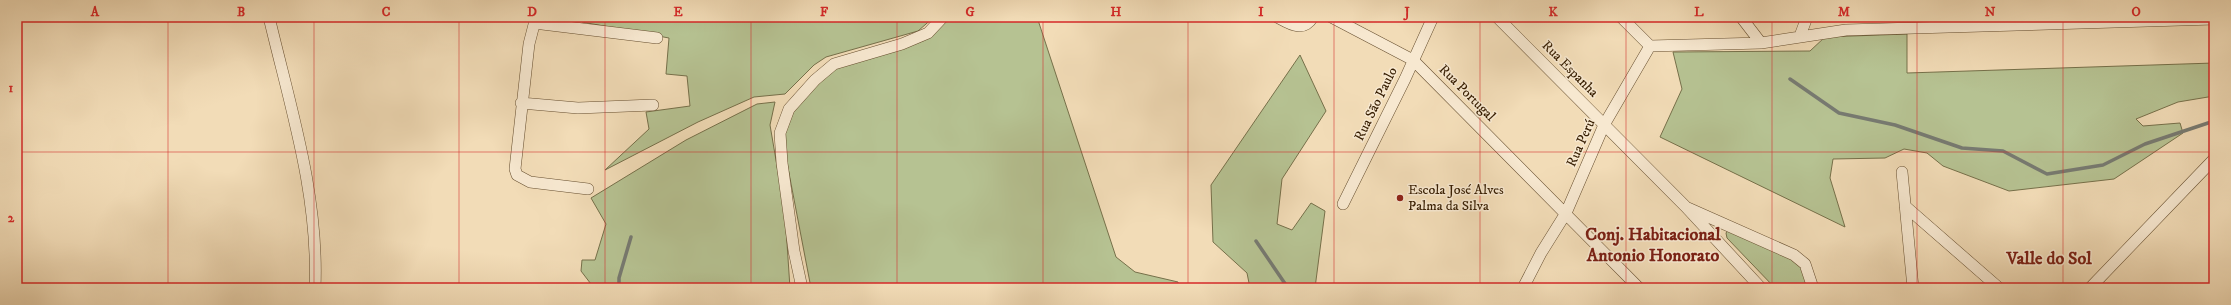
<svg xmlns="http://www.w3.org/2000/svg" width="2231" height="305" font-family="'IM FELL DW Pica',serif">
<style>
.green{fill:#b6c292;stroke:#76704a}
.lines{fill:none;stroke-linecap:round;stroke-linejoin:round}
.stream{stroke:#777a71;stroke-width:3.5}
.street-casing{stroke:#664e2f;stroke-width:12}
.street{stroke:#f7e8d0;stroke-width:11}
.grid{fill:none;stroke:#d62828;stroke-width:1;stroke-opacity:0.55}
.poi-dot{fill:#8f2418;stroke:#f7e8d0;stroke-width:1.5}
.labels{text-anchor:middle;dominant-baseline:central;stroke-width:3;stroke-linejoin:round;paint-order:stroke}
.street-label{font-size:14px;fill:#371e02;stroke:#f7e8d0}
.poi-label{font-size:14px;fill:#371e02;stroke:#f7e8d0;text-anchor:start}
.district-label{font-size:18px;font-weight:bold;fill:#7a1f14;stroke:#f7e8d0}
.neatline{fill:none;stroke:#d62828;stroke-width:1.5}
.grid-label{font-size:13px;text-anchor:middle;font-weight:bold;fill:#d62828}
</style>
<rect width="100%" height="100%" fill="#f2dcb7"/>
<filter id="stains"><feTurbulence type="fractalNoise" baseFrequency=".005" numOctaves="4"/><feColorMatrix values="0 0 0 0 .2 0 0 0 0 .09 0 0 0 0 .02 0 0 0 .5 -.17"/></filter>
<radialGradient id="worn" r=".72"><stop offset=".6" stop-color="#630" stop-opacity="0"/><stop offset="1" stop-color="#630" stop-opacity=".3"/></radialGradient>
<path class="green" d="M 583,17 L 934,17 L 918,31 L 826,57 L 814,65 L 785,94 L 754,97 L 698,122 L 605,170 L 649,129 L 646,112 L 690,106 L 687,76 L 666,74 L 669,38 L 582,22 Z
M 952,17 L 1037,17 L 1116,257 L 1135,272 L 1178,282 L 1179,288 L 811,288 L 784,147 L 786,129 L 794,111 L 831,67 L 923,41 Z
M 1907,34 L 1907,73 L 2214,63 L 2214,96 L 2178,102 L 2136,119 L 2143,126 L 2180,123 L 2183,133 L 2114,179 L 2009,191 L 1943,166 L 1927,153 L 1904,149 L 1885,158 L 1833,159 L 1830,178 L 1845,227 L 1660,137 L 1682,89 L 1673,52 L 1810,51 L 1825,37 Z
M 1300,55 L 1326,111 L 1282,179 L 1277,224 L 1292,230 L 1311,203 L 1325,211 L 1315,288 L 1250,288 L 1247,273 L 1213,242 L 1211,185 Z
M 775,102 L 770,125 L 785,213 L 790,288 L 594,288 L 581,271 L 582,260 L 595,260 L 606,224 L 591,198 L 686,140 L 757,104 Z
M 1728,230 L 1798,262 L 1805,269 L 1808,288 L 1775,288 L 1727,238 L 1726,233 Z"/>
<g class="lines">
<path class="stream" d="M 1790,79 L 1839,113 L 1895,125 L 1962,148 L 2003,151 L 2047,174 L 2103,165 L 2145,144 L 2214,121
M 1256,241 L 1288,288
M 619,288 L 619,278 L 631,237"/>
<defs>
<path id="street" d="M 269,17 C 290,106 319,195 315,288
M 536,17 L 529,44 L 515,169 L 517,175 L 530,182 L 588,189
M 1277,17 C 1290,24 1303,33 1313,17
M 1331,17 L 1413,60 L 1639,288
M 1497,17 L 1685,206 L 1761,288
M 1621,17 L 1650,46
M 1741,17 L 1761,43
M 534,23 L 657,38
M 1800,36 L 1807,17
M 1650,46 L 1761,43 L 1846,30 L 2214,19
M 521,103 L 578,108 L 653,105
M 1902,172 L 1913,288
M 1343,204 L 1405,79 L 1433,17
M 1905,206 L 1999,288
M 1688,208 L 1794,255 L 1805,264 L 1813,288
M 802,288 L 794,251 L 782,163 L 780,133 L 789,109 L 815,80 L 834,64 L 902,44 L 928,33 L 943,17
M 1523,288 L 1541,253 L 1566,213 L 1604,125 L 1650,46
M 2090,288 L 2214,159"/>
</defs>
<use href="#street" class="street-casing"/>
<use href="#street" class="street"/>
</g>
<path class="grid" d="M 168,17 L 168,288M 314,17 L 314,288M 459,17 L 459,288M 605,17 L 605,288M 751,17 L 751,288M 897,17 L 897,288M 1043,17 L 1043,288M 1188,17 L 1188,288M 1334,17 L 1334,288M 1480,17 L 1480,288M 1626,17 L 1626,288M 1772,17 L 1772,288M 1917,17 L 1917,288M 2063,17 L 2063,288M 17,152 L 2214,152"/>
<circle class="poi-dot" cx="1400" cy="198" r="4"/>
<g class="labels">
<g class="street-label">
<text transform="translate(1570 69) rotate(45)">Rua Espanha</text>
<text transform="translate(1467 93) rotate(45)">Rua Portugal</text>
<text transform="translate(1376 104) rotate(-64)">Rua São Paulo</text>
<text transform="translate(1581 143) rotate(-66)">Rua Perú</text>
</g>
<g class="poi-label">
<text x="1408" y="190">Escola José Alves<tspan x="1408" dy="16">Palma da Silva</tspan></text>
</g>
<g class="district-label">
<text x="1653" y="235">Conj. Habitacional<tspan x="1653" dy="21">Antonio Honorato</tspan></text>
<text x="2049" y="259">Valle do Sol</text>
</g>
</g>
<rect width="2231" height="305" fill="none" stroke="#f2dcb7" stroke-width="44"/>
<rect x="22" y="22" width="2187" height="261" class="neatline"/>
<g class="grid-label">
<text x="95" y="16">A</text>
<text x="241" y="16">B</text>
<text x="386" y="16">C</text>
<text x="532" y="16">D</text>
<text x="678" y="16">E</text>
<text x="824" y="16">F</text>
<text x="970" y="16">G</text>
<text x="1116" y="16">H</text>
<text x="1261" y="16">I</text>
<text x="1407" y="16">J</text>
<text x="1553" y="16">K</text>
<text x="1699" y="16">L</text>
<text x="1844" y="16">M</text>
<text x="1990" y="16">N</text>
<text x="2136" y="16">O</text>
<text x="11" y="92">1</text>
<text x="11" y="222">2</text>
</g>
<rect width="100%" height="100%" filter="url(#stains)"/>
<rect width="100%" height="100%" fill="url(#worn)"/>
</svg>
